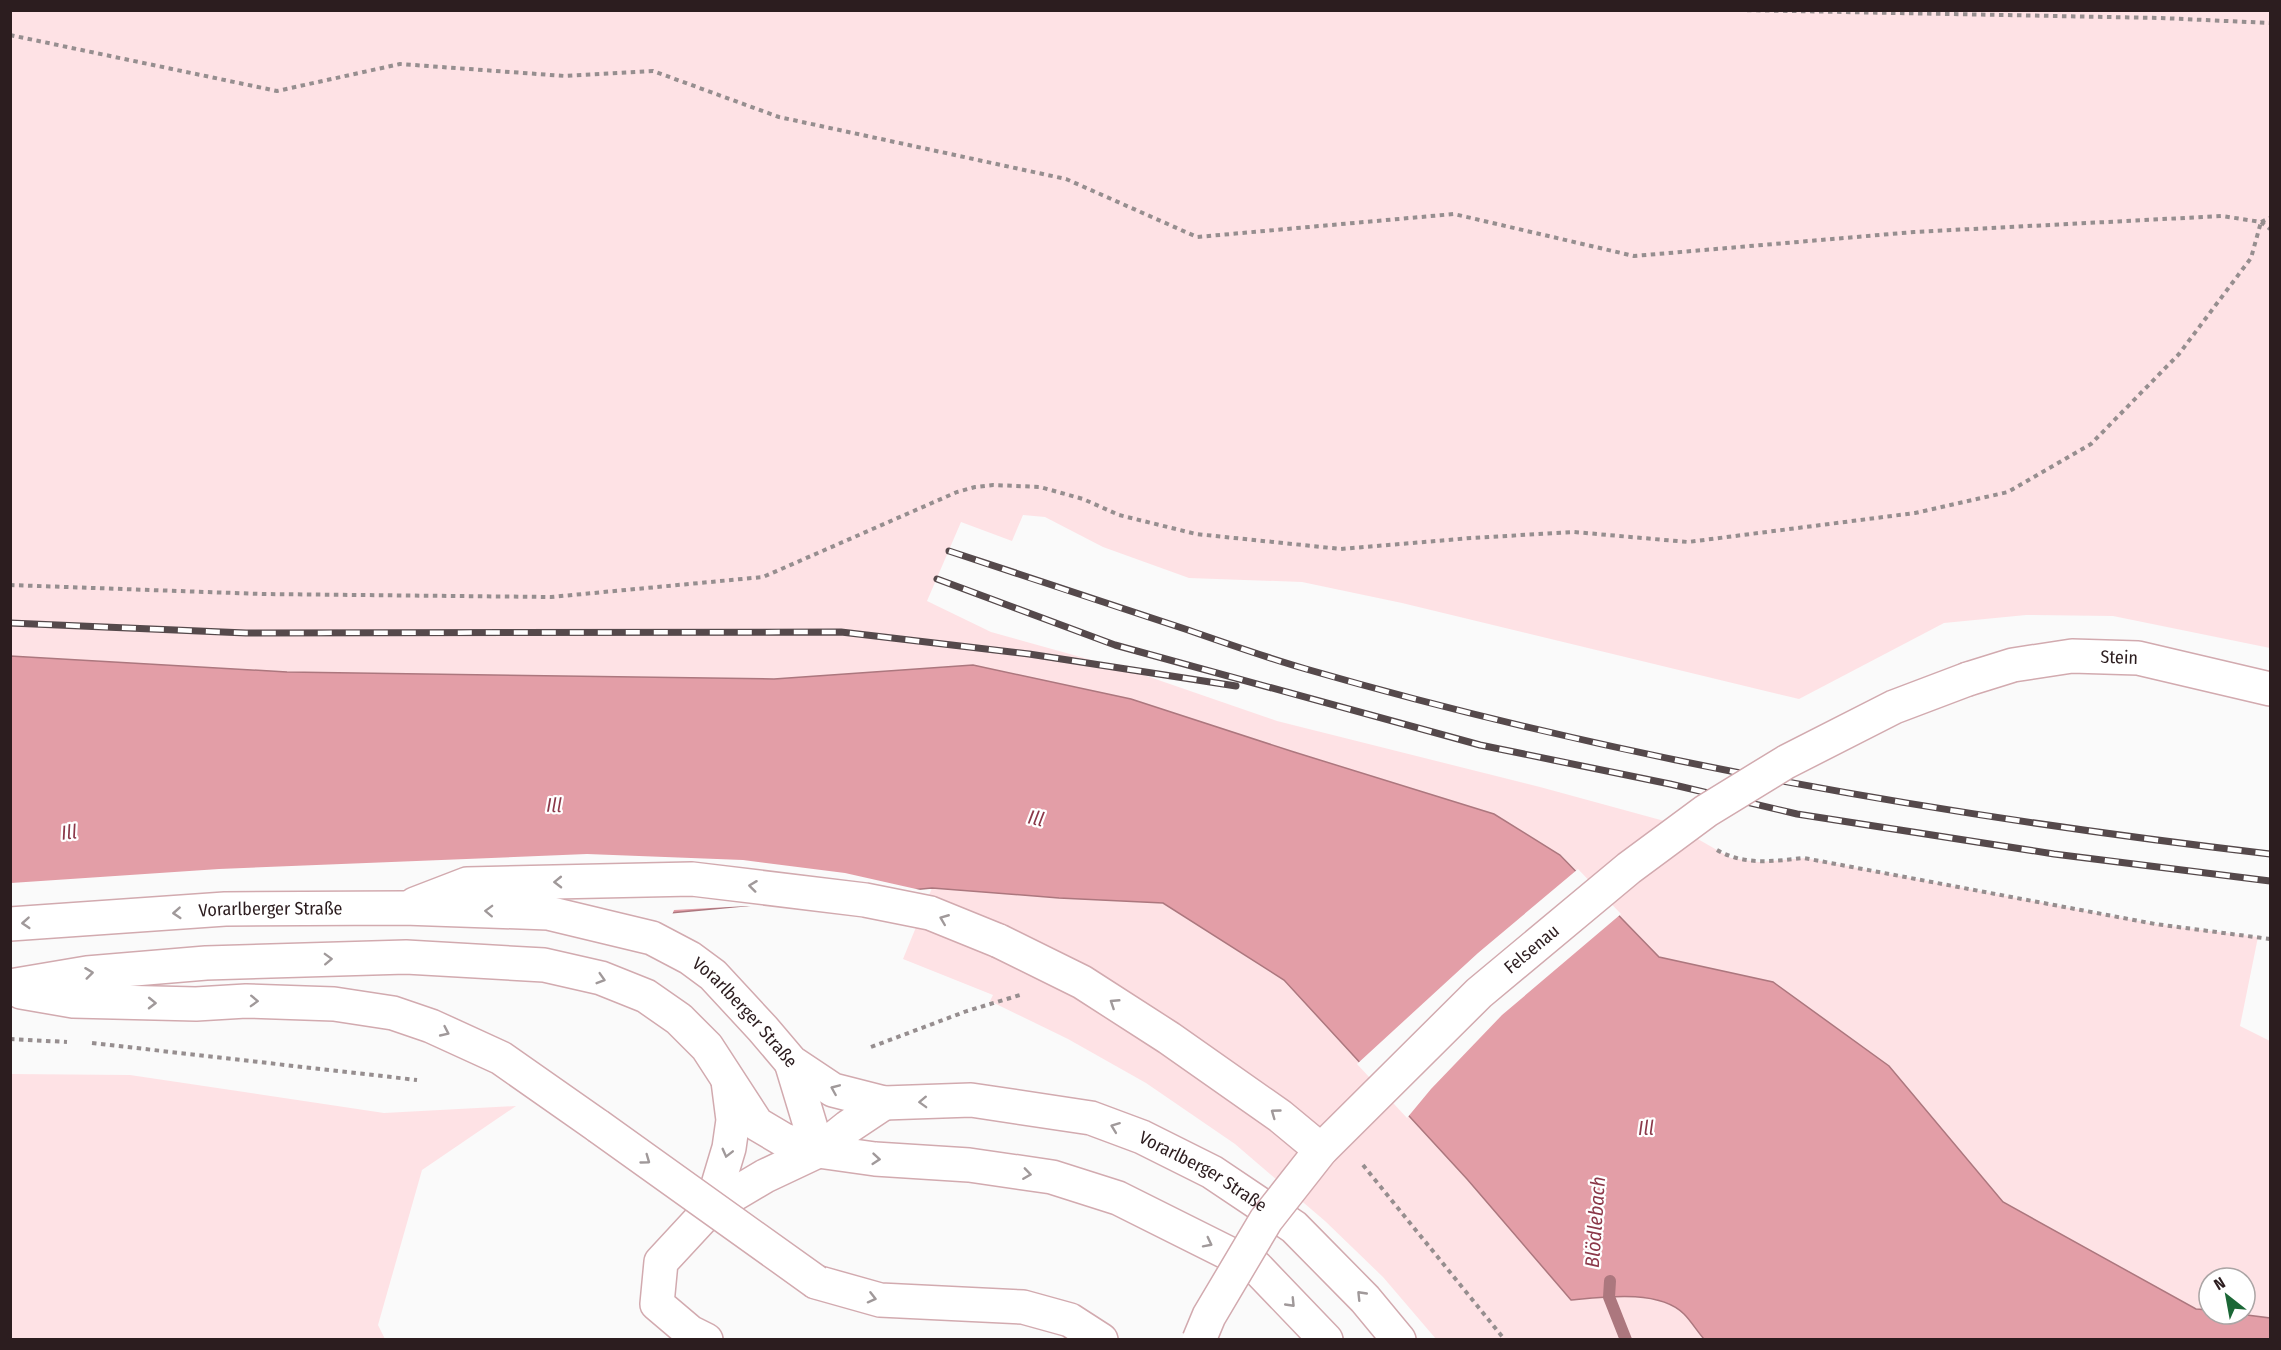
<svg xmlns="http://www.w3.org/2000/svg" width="2281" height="1350" font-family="'Fira Sans Condensed',sans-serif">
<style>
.green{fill:#fee2e5}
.water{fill:#e39ea7;stroke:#ac777e;stroke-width:1.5}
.pier{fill:#fafafa}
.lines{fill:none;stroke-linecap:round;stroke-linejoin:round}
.stream{stroke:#ac777e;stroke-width:12}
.minor-casing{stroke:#d2aaaf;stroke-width:36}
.major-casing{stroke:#d2aaaf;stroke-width:36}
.path{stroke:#968e8f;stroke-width:4;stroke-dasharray:4.5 4.5;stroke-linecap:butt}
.minor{stroke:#fff;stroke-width:33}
.major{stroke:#fff;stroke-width:33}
.rail-casing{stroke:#55494b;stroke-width:7}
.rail{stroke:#fff;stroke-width:4.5;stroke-dasharray:14;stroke-linecap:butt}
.minor-bridge-casing{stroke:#d2aaaf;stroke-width:36;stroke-linecap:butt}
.major-bridge-casing{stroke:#d2aaaf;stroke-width:36;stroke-linecap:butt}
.minor-bridge{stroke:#fff;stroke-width:33}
.major-bridge{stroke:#fff;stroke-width:33}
.oneway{stroke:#a0999a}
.labels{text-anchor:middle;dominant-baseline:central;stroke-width:4.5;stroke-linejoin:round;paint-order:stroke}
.street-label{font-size:18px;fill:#2c1d1f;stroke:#fff}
.water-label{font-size:20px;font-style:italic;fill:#8b3849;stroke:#fff}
</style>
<rect width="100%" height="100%" fill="#fafafa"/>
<path class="green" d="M 10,11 L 2270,11 L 2270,648 L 2113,616 L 2026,615 L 1944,623 L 1799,699 L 1402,603 L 1302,582 L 1189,578 L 1103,547 L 1045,517 L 1023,515 L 1012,541 L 961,522 L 927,601 L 991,632 L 1138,673 L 1277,721 L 1540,787 L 1668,822 L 1731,858 L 1759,862 L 1805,858 L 2155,924 L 2258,937 L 2240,1026 L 2270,1041 L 2270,1318 L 2239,1314 L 2245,1314 L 2245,1278 L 2209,1278 L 2209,1310 L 2196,1309 L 2003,1202 L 1889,1066 L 1773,982 L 1659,957 L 1561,855 L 1494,814 L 1294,752 L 1131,699 L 973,665 L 774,679 L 287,672 L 11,656 Z
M 932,888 L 1059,898 L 1163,903 L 1284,979 L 1467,1179 L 1571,1300 C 1603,1297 1659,1289 1684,1314 C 1691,1321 1697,1331 1704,1339 L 1436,1339 L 1383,1277 L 1325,1221 L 1235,1144 L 1146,1083 L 1068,1039 L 990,1001 L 993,995 L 903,959 Z
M 11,1074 L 130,1075 L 384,1113 L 516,1106 L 422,1170 L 378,1325 L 385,1339 L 11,1339 Z"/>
<path class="water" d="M 10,656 L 287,672 L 774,679 L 973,665 L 1131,699 L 1294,752 L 1494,814 L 1560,855 L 1659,957 L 1773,982 L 1889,1066 L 2003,1202 L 2196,1309 L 2209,1310 L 2209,1314 L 2239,1314 L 2270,1318 L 2270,1339 L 1704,1339 C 1697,1331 1691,1321 1684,1314 C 1659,1289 1603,1297 1571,1300 L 1467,1179 L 1284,980 L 1163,903 L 1059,898 L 932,888 L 11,976 Z"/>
<path class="pier" d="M 587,854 L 743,860 L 845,873 L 925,891 L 758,907 L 747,906 L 674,910 L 672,915 L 10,979 L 11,883 L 219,869 Z
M 1578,869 L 1621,914 L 1502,1015 L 1431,1089 L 1407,1118 L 1357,1064 L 1478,953 Z"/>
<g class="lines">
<path class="stream" d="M 1610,1281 L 1609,1297 L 1626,1340"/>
<defs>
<g id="minor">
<path id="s1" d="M 1968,679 L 2013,665 L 2072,656 L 2138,658 L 2270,689"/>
<path d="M 706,1340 L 690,1332 L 657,1304 L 661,1262 L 711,1208"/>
</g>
<g id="major">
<path d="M 415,904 L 467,884 L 692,879 L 865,900 L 930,913 L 999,941"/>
<path id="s2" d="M 10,924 L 225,909 L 404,908 L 548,913 L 652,938 L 690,958 L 713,975 L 763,1029 L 791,1062 L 833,1090 L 884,1103 L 971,1100 L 1091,1118 L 1142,1137 L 1212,1172 L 1294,1227 L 1365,1299 L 1399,1340"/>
<path d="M 10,986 L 87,973 L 206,963 L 406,957 L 544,965 L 601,978 L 646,996 L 679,1019 L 707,1047 L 757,1124 L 784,1140 L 818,1151 L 875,1159 L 969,1165 L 1052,1177 L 1118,1198 L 1256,1267 L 1326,1340"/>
<path d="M 21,992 L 73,1001 L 196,1004 L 246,1001 L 334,1004 L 393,1013 L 431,1026 L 501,1058 L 598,1126"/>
<path d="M 791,1062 L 818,1151"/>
<path d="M 711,1208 L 765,1176 L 818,1151 L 848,1127 L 884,1103"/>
<path d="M 711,1208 L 729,1148 L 733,1120 L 728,1081"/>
<path d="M 816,1282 L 880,1300 L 1023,1307 L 1070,1320 L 1101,1340"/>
</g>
</defs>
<use href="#minor" class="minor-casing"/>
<use href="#major" class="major-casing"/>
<path class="path" d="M 1738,10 L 2161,18 L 2270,23
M 10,35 L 277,91 L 400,64 L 565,76 L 653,71 L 779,117 L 1066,179 L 1197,237 L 1454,214 L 1634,256 L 1914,232 L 2222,216 L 2261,222 L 2270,229
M 2261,222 L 2270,218
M 10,585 L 262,594 L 551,597 L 763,577 L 957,492 L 975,487 L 993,485 L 1040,487 L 1083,499 L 1119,515 L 1196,534 L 1341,549 L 1471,538 L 1574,532 L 1688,542 L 1915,513 L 2008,492 L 2091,444 L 2179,354 L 2251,258 L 2261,222
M 1717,850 C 1745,866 1774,861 1804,858 L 2155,924 L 2270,939
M 10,1039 L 67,1042
M 92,1043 L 417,1080
M 871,1047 L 967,1011 L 1020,995
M 1363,1165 L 1505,1340"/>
<use href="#minor" class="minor"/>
<use href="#major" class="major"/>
<defs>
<path id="rail" d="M 949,551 C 1027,577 1105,603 1182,628 C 1223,642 1264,657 1306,669 C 1621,760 1945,816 2270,854
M 937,579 L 1115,645 L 1480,745 L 1670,784 L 1797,814 L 2054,854 L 2270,881
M 10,623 L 246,633 L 841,632 L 1029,654 L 1236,686"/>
</defs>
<use href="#rail" class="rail-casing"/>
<use href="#rail" class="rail"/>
<defs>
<g id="minor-bridge">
<path id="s3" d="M 1199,1340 L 1209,1316 L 1266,1220 L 1321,1150 L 1479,993 L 1629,868 L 1706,811 L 1786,762 L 1894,707 L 1968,679"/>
</g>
<path id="major-bridge" d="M 999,941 L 1082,982 L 1169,1038 L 1280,1116 L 1321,1150
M 598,1126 L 816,1282"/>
</defs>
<use href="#minor-bridge" class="minor-bridge-casing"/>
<use href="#major-bridge" class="major-bridge-casing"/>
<use href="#minor-bridge" class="minor-bridge"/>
<use href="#major-bridge" class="major-bridge"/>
</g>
<defs><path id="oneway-chevron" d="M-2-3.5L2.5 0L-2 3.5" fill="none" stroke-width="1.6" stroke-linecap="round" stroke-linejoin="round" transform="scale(1.5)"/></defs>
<g class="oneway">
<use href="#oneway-chevron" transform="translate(558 882) rotate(179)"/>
<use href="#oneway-chevron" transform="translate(753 886) rotate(-173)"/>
<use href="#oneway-chevron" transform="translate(489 911) rotate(-178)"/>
<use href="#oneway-chevron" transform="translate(177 913) rotate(176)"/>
<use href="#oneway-chevron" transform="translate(944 919) rotate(-158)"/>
<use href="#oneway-chevron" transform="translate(26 923) rotate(176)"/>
<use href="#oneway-chevron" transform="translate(328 959) rotate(-2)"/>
<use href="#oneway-chevron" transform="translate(89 973) rotate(-7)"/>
<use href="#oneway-chevron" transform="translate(601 979) rotate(17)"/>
<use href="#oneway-chevron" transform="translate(254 1001) rotate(2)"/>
<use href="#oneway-chevron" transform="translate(152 1003) rotate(1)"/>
<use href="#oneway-chevron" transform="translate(1114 1003) rotate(-147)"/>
<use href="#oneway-chevron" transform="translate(445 1032) rotate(25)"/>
<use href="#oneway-chevron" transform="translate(835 1089) rotate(-157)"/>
<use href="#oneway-chevron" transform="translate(923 1102) rotate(178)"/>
<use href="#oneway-chevron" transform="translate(1275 1113) rotate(-144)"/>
<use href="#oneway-chevron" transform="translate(1115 1127) rotate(-159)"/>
<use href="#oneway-chevron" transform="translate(727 1153) rotate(104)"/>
<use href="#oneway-chevron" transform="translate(876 1159) rotate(5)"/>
<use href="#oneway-chevron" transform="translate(646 1160) rotate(36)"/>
<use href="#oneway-chevron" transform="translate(1027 1174) rotate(8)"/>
<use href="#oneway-chevron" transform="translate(1208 1243) rotate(27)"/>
<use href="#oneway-chevron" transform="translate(1361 1295) rotate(-134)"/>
<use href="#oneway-chevron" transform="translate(872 1298) rotate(14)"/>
<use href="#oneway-chevron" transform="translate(1291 1303) rotate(46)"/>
</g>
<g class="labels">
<g class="street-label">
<text stroke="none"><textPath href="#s1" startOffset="154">Stein</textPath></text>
<text stroke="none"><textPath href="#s2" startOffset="261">Vorarlberger Straße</textPath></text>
<text stroke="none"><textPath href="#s3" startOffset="518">Felsenau</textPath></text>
<text stroke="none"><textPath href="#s2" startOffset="766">Vorarlberger Straße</textPath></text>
<text stroke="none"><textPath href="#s2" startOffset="1270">Vorarlberger Straße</textPath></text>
</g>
<g class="water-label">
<text transform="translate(554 805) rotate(2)">Ill</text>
<text transform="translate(1036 818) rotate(13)">Ill</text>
<text transform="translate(69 832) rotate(-5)">Ill</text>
<text x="1646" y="1128">Ill</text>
<text transform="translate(1595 1222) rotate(-86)">Blödlebach</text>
</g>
</g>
<rect width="2281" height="1350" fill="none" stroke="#2c1d1f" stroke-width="24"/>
<g transform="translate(2227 1296) rotate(329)"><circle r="28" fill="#ffffff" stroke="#aba5a5" stroke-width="1.5"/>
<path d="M0-4.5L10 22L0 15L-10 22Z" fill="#1b6736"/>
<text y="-9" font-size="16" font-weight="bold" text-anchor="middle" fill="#2c1d1f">N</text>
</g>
</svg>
